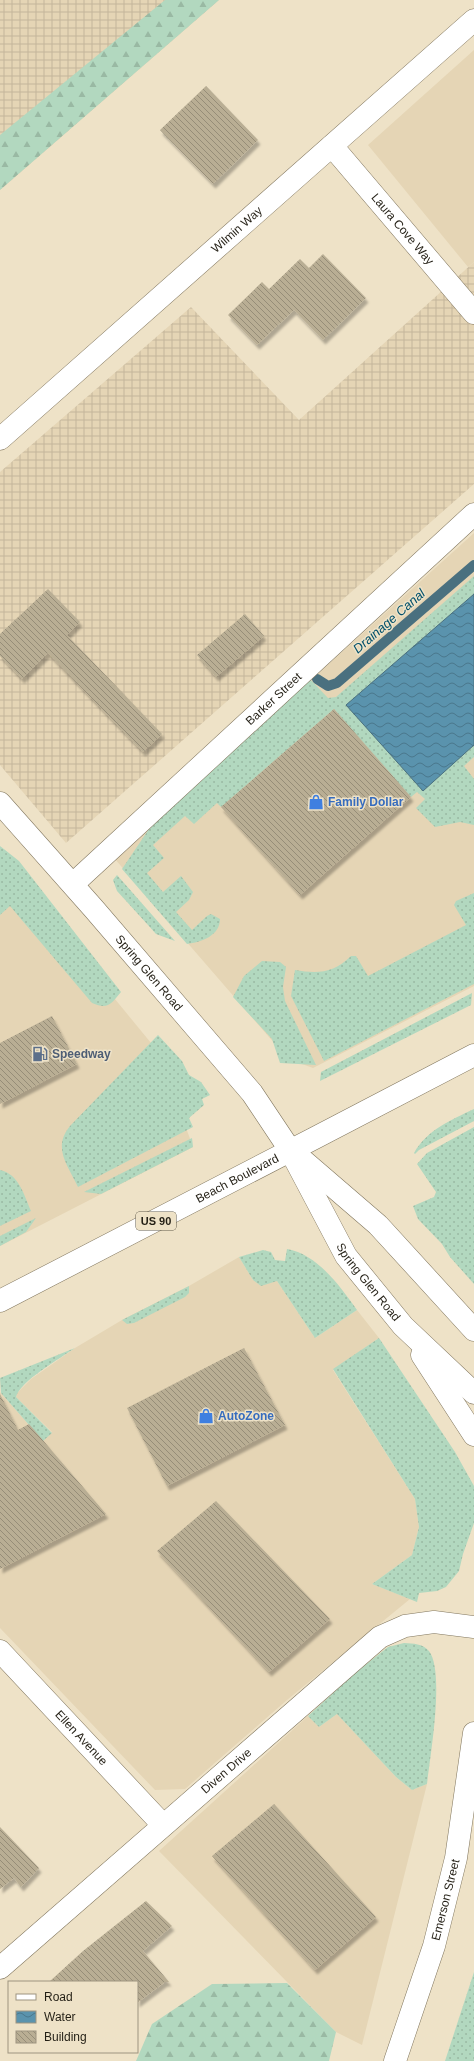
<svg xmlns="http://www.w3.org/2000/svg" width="474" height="2061" font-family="Helvetica,sans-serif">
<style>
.built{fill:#e5d5b5}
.industrial{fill:url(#industrial-grid)}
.grass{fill:url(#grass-dots)}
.forest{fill:url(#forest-firs)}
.water{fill:url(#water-waves);stroke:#4a707f}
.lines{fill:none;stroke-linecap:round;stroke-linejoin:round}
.stream{stroke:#4a707f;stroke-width:10}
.building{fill:url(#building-back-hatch);filter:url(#shadow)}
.street-casing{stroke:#81765e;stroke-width:23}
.secondary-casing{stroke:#81765e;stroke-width:23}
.highway-casing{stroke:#81765e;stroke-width:23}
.street{stroke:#fff;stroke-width:22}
.secondary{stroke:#fff;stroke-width:22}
.highway{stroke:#fff;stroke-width:22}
.labels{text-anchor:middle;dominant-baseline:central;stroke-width:3;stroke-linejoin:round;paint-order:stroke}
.shield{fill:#eee2c7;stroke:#605a4a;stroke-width:1}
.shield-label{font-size:11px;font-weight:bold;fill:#231f15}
.street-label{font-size:12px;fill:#231f15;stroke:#eee2c7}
.shop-label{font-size:12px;font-weight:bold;fill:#366cbe;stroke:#eee2c7;text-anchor:start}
.service-label{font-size:12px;font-weight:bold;fill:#4e5e75;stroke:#eee2c7;text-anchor:start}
.water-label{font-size:13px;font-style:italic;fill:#00506b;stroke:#eee2c7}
</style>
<defs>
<pattern id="industrial-grid" width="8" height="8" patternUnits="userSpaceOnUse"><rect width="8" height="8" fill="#e5d5b5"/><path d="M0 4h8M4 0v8" fill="none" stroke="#c4b69b"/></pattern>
<pattern id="grass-dots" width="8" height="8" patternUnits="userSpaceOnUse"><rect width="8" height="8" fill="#b2d8bf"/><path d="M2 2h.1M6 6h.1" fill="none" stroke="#99b9a3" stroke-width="1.8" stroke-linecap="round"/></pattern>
<pattern id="forest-firs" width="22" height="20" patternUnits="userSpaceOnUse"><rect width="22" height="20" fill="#b2d8bf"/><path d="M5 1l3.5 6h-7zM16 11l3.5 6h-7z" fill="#99b9a3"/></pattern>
<pattern id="water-waves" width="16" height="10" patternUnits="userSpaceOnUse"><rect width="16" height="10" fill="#5a93ad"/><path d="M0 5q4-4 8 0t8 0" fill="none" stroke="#4a778c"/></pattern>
<pattern id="building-back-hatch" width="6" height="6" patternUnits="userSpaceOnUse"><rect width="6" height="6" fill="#b9ae94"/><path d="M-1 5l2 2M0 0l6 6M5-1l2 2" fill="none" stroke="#968d78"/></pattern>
<filter id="shadow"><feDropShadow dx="2.5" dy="4.5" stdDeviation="1" flood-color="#0004"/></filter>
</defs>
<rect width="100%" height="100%" fill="#eee2c7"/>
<path class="built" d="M 474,50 L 474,262 L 468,267 L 368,145 Z
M 474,533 L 474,986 L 313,1068 L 288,1059 L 114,858 Z
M 0,859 L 197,1099 L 181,1114 L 193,1147 L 0,1246 Z
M 239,1257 L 253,1280 L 277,1281 L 315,1338 L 357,1310 L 379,1338 L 333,1370 L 415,1499 L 419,1527 L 412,1555 L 372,1584 L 410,1599 L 287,1700 L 185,1789 L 155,1790 L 0,1628 L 0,1392 L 43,1441 L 52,1432 L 16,1397 L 17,1393 L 31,1379 L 75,1348 L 122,1320 L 189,1286 Z
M 337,1714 L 396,1777 L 412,1790 L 427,1784 L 362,2045 L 336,2032 L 159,1851 L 308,1716 L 319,1727 Z"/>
<path class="industrial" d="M 0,0 L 219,0 L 0,190 Z
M 474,262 L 474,484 L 66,843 L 0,765 L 0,472 L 191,307 L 299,420 Z"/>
<path class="grass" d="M 474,576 L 474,594 L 347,705 L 474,745 L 474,757 L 464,766 L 474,779 L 474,825 L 460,822 L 435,827 L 416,808 L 425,799 L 417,792 L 411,797 L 334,709 L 221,807 L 217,803 L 194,824 L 185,816 L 153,845 L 164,858 L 147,873 L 163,892 L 181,876 L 193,892 L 189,900 L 176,912 L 192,930 L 207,916 L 211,914 L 220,919 C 220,936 201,942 187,944 L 122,869 L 151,826 L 308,677 L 328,698 L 336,697 Z
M 0,846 L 19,861 L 121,992 C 111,1004 108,1010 92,1003 L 10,906 L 0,915 Z
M 117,875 L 175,941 L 156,934 L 148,925 L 117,891 L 113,880 Z
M 474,893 L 474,984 L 324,1061 L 291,996 L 295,970 C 318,974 334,973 351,956 L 356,956 L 368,976 L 466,925 L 454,905 L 456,901 Z
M 262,961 L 280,962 L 286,967 L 283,987 L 285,1001 L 316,1065 L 280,1063 L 272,1039 L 233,997 L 244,976 Z
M 472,993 L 471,1005 L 320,1081 L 321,1072 Z
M 158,1035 L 182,1061 L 189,1075 L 201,1082 L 210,1095 L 202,1099 L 204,1105 L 189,1118 L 193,1127 L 78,1187 C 68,1165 52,1148 70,1126 Z
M 474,1109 L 474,1121 L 419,1150 L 415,1154 L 414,1153 C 427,1130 451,1120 474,1109 Z
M 474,1127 L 474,1284 L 450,1257 L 442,1244 L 418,1219 L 413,1206 L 434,1197 L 436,1192 L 417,1164 L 427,1153 Z
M 192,1138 L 193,1147 L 101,1194 L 84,1192 Z
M 0,1170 C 19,1174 24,1195 31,1211 L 0,1226 Z
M 36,1218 L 26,1232 L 0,1246 L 0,1236 Z
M 287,1249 C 317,1254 340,1286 357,1310 L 315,1338 L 277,1281 L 261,1286 L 253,1280 L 239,1257 L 263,1250 L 271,1252 L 275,1260 L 285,1261 Z
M 189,1286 L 189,1293 L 185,1297 L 134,1323 L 127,1324 L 122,1320 Z
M 379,1338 L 455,1452 L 474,1486 L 474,1523 L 463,1554 L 459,1571 L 446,1587 L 437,1591 L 419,1593 L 417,1602 L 372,1584 L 412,1555 L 419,1527 L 415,1499 L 333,1369 Z
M 75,1348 C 61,1358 20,1381 16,1397 L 52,1433 L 43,1441 L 1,1393 L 0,1378 Z
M 404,1643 C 414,1644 422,1643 429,1651 C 445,1672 430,1757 427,1784 L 412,1790 L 396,1777 L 337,1714 L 319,1727 L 308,1716 L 355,1673 L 388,1647 Z
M 474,1972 L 474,2061 L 445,2061 Z"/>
<path class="forest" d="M 165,0 L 219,0 L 0,190 L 0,135 Z
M 287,1983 L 336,2032 L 329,2061 L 136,2061 L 152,2024 L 212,1984 Z"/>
<path class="water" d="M 474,594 L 474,745 L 423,791 L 346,705 Z"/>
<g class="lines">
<path class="stream" d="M 317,679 L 328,686 L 337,683 L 474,565"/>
</g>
<path class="building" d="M 206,86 L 258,140 L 213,184 L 160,130 Z
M 323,254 L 366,298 L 323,340 L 294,310 L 257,345 L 228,315 L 262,282 L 269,289 L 300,259 L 309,268 Z
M 48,589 L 80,622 L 67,635 L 162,734 L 143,752 L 48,653 L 22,679 L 0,656 L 0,634 Z
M 245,614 L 264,636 L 216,677 L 197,655 Z
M 334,709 L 411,797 L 300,895 L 221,807 Z
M 52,1016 L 77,1064 L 0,1104 L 0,1043 Z
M 244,1348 L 285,1425 L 167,1486 L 127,1408 Z
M 0,1394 L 18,1430 L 29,1424 L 106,1514 L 0,1569 Z
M 216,1501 L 330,1619 L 269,1672 L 157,1551 Z
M 274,1804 L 376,1917 L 315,1970 L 212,1856 Z
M 0,1827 L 39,1868 L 21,1887 L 14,1878 L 0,1889 Z
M 146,1901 L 172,1926 L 143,1951 L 169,1982 L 165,1982 L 137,2003 L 137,1982 L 49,1982 L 83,1951 Z"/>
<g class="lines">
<defs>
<g id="street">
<path id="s1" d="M 332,146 L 474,313"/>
<path id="s2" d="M 0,439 L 474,20"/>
<path id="s3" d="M 0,803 L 94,909 L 252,1093 L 290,1150"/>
<path id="s4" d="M 73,884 L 474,514"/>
<path id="s5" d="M 0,1651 L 163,1825"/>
<path id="s6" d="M 0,1968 L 380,1637 L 405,1626 L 434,1622 L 474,1627"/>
</g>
<g id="secondary">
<path id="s7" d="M 290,1150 L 346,1256 L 403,1326 L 474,1393"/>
<path d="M 299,1157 L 378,1225 L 474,1330"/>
<path d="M 422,1355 L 474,1435"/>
<path id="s8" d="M 395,2061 L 434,1946 L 456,1858 L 474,1733"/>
</g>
<g id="highway">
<path id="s9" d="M 0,1301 C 159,1220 316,1137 474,1055"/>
</g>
</defs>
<use href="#street" class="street-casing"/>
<use href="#secondary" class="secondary-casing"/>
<use href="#highway" class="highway-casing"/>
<use href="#street" class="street"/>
<use href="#secondary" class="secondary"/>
<use href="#highway" class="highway"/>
</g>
<defs>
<symbol id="shop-bare" viewBox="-9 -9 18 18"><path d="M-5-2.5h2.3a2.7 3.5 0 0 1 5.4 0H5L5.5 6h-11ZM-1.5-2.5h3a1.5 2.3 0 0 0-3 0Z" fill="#3f7fe0" stroke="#eee2c7" stroke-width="2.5" paint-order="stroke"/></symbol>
<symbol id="fuel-bare" viewBox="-9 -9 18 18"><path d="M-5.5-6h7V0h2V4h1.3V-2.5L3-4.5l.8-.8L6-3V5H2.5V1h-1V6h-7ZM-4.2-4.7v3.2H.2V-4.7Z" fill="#5c6f8a" stroke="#eee2c7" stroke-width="2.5" paint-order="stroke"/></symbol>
</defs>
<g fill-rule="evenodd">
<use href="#shop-bare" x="305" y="791" width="22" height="22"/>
<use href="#fuel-bare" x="29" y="1043" width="22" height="22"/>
<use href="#shop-bare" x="195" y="1405" width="22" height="22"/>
</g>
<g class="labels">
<rect class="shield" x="136" y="1212" width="40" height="18" rx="3"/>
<g class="shield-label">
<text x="156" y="1221">US 90</text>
</g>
<g class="street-label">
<text stroke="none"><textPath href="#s2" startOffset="316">Wilmin Way</textPath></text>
<text stroke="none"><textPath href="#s1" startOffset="109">Laura Cove Way</textPath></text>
<text stroke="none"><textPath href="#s4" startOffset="273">Barker Street</textPath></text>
<text stroke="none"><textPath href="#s3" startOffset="226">Spring Glen Road</textPath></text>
<text stroke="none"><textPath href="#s9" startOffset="267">Beach Boulevard</textPath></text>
<text stroke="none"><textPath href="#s7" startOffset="154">Spring Glen Road</textPath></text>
<text stroke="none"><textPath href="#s5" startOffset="119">Ellen Avenue</textPath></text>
<text stroke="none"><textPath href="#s6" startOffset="300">Diven Drive</textPath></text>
<text stroke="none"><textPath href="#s8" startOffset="169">Emerson Street</textPath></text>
</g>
<g class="shop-label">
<text x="328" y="802">Family Dollar</text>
<text x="218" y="1416">AutoZone</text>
</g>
<g class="service-label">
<text x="52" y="1054">Speedway</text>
</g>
<g class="water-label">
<text transform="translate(389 621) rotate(-41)">Drainage Canal</text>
</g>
</g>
<rect x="8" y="1981" width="130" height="72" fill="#eee2c7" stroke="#9d9480"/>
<rect x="16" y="1994" width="20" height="6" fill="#ffffff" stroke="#9d9480"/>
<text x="44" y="2001" font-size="12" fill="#231f15">Road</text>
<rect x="16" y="2011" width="20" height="12" fill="url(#water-waves)" stroke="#9d9480"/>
<text x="44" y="2021" font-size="12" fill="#231f15">Water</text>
<rect x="16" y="2031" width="20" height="12" fill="url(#building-back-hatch)" stroke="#9d9480"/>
<text x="44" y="2041" font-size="12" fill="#231f15">Building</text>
</svg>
